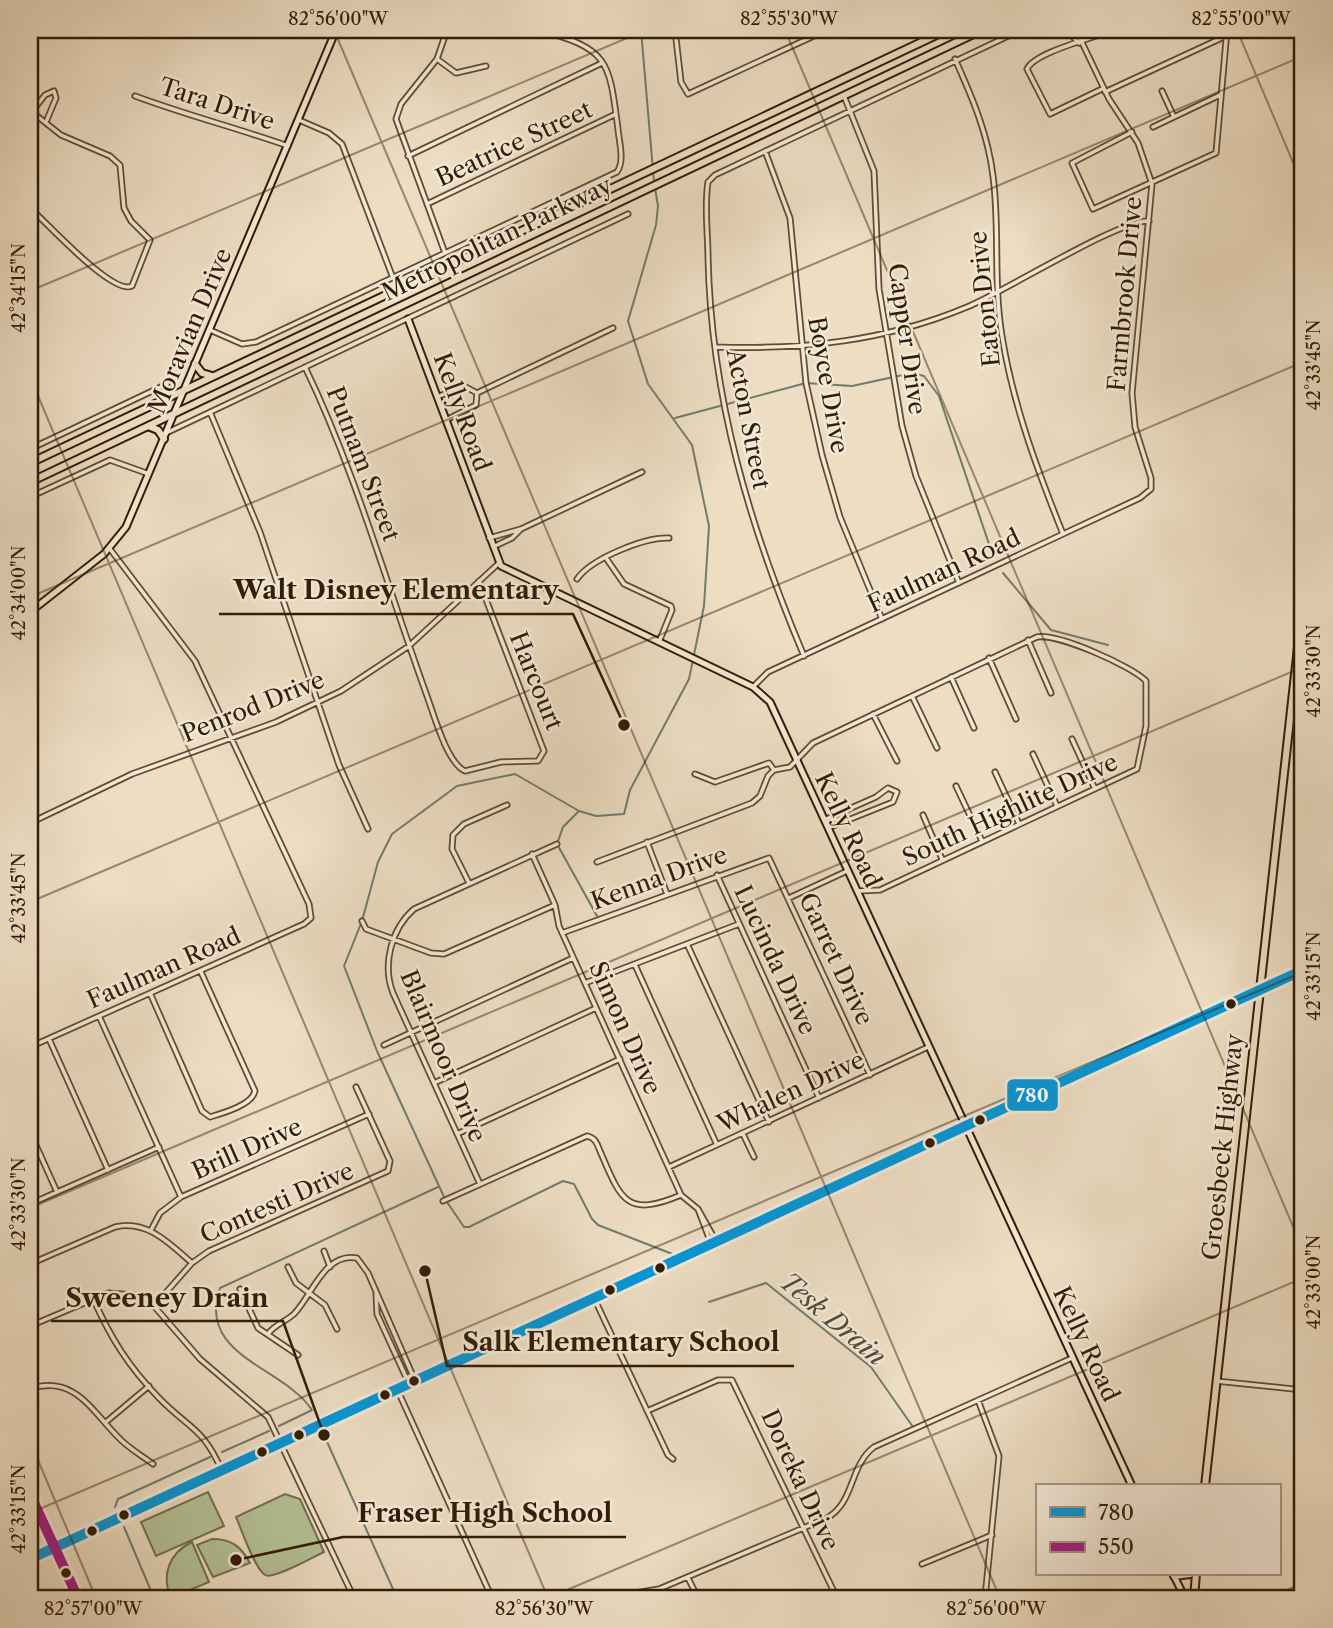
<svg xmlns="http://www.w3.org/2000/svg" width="1333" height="1628" font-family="'Libre Caslon Text',serif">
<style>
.green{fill:#b4c297;stroke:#726f4e;stroke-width:2}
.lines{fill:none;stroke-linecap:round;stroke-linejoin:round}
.stream{stroke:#6f7b6f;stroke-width:2}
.street-casing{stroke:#604c34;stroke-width:7}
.secondary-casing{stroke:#311c04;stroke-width:9}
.primary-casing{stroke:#311c04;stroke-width:10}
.street{stroke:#f3e9d8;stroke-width:3.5}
.secondary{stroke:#f3e9d8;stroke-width:5}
.primary{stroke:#edddc3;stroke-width:6}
.bus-1-casing{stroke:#f3e9d8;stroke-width:16}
.bus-2-casing{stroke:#f3e9d8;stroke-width:16}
.bus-1{stroke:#0696d7;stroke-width:10}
.bus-2{stroke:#a31984;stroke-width:10}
.ticks{fill:none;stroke:#311c04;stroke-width:2;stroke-opacity:0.45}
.bus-dot{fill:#311c04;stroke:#f3e9d8;stroke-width:2.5}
.labels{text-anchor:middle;stroke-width:5;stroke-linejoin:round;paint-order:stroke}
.street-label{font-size:24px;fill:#311c04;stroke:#f3e9d8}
.water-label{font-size:26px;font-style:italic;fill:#504c3a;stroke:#f3e9d8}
.leader{fill:none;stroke:#311c04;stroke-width:2.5}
.callout-dot{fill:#311c04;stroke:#f3e9d8;stroke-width:2.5}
.callout-label{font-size:26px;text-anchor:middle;font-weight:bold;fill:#311c04;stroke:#f3e9d8;stroke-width:5;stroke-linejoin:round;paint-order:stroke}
.line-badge{stroke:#f3e9d8;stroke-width:2.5}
.badge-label{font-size:19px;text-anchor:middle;font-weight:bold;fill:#fff}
.neatline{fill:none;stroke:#311c04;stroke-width:2.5}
.ticks-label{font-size:18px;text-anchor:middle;fill:#311c04}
</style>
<rect width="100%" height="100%" fill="#edddc3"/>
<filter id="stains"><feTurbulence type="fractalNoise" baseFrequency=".00286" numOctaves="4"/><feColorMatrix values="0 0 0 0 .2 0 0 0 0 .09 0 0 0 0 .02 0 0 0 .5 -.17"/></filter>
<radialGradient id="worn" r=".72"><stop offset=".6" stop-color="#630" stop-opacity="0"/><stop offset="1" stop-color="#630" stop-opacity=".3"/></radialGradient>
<path class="green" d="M208,1492L224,1526L156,1556L141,1522Z
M285,1494L300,1499L324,1552C313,1557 273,1580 265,1575C255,1569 242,1531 236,1517Z
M212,1539C231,1539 241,1546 250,1563L213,1577L197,1545Z
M192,1542L209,1582L171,1598C161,1575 169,1553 192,1542Z"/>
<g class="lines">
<path class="stream" d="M641,30L654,182
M675,418L806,383L852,386L912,373L924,376L939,396L992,553
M1003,573L1051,630L1108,645
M578,812L563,827L557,844L597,916
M444,1197L377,1051L344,966L362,921L378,862L392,834L457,786L515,774L579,811L596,816L624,814L630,790L689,679L704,606L709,526L692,445L648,384L628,321L656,225L658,206L655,188
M447,1202L464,1227H469L563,1181L574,1184L592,1219L598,1225L675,1255
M709,1302L766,1283L871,1367L913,1427
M279,1426L312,1410C284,1367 196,1356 220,1288L438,1187
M324,1435L397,1598
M222,1452L269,1431
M115,1507L118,1499L210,1457
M124,1527L154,1598"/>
<defs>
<path id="street" d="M675,30L681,82L688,94L827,30
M1066,30L1079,43
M437,59L456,73L486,66
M955,59C972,97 988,134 993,176C1000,228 993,282 1002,336C1013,405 1037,469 1063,534
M1104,88L1050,114L1027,69C1035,52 1094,38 1113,30
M1162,91L1174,117
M1105,92L1226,36
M135,96C186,115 237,128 288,146
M844,96L874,171L879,289L902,426L916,476L959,583
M30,114L45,95L54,91L56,98L46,122
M299,120L329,133L342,144L393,278
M1153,127L1220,95
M1132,132L1072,163L1093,209L1216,153L1227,30
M765,151L790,218L806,383L822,455L840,517L882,619
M408,156L602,63
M427,204L616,114
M30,208C46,222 113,296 132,286L150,240L131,221L124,208L120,165L110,156L61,135L32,112
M445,253L396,119L401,104L437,59L447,30
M210,330L242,344L256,342L617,172C625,161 619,142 618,129C609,60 609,49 539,30
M716,347C803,350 886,341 967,307C1004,292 1120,219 1149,221
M305,367C356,473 387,586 427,696C434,715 447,763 465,771L501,762L538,761L544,751L479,581
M477,393L613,328
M437,397L464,386L477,393L476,405L446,420
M210,412L260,532L339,765L368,829
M166,433L628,214
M30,449L167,384
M30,497L110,460L149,474
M521,529L642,472
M489,538L521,529L512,538L495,546
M606,558L624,584L671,606L672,610L659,642
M577,579C591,559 644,537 669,538
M1028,640L1051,693
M804,656C750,528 711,398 708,257C708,233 704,207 708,182L715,175L1021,30
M989,658L1016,719
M951,677L974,728
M753,687L768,672L1140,498L1151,489V478L1135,427L1132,393L1152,184L1138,143L1109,99L1076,30
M912,696L937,748
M873,714L897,761
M1072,739L1095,789
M1033,754L1057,806
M995,772L1019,824
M695,774L715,782L769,763L774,770
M956,786L982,841
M923,815L942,859
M824,820L876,797L888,788L897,792L893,802L828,828
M30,823L132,774L276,722L341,691L409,646L499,563
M647,842L667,894
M532,854L555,905L559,926L681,1195L698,1209
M597,862L752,803L760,796L768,776L774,770L790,767L813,743L1037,637C1057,633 1132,666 1146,681V726L1137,769L880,890L858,891
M717,875L819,1098
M469,883L452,849L453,835L464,824L507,805
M789,898L847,871
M362,921L366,929L431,953L444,954L555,905
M562,933L769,858L870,1075
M688,946L769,1122
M635,965L717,1145
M585,983L739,924
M150,993L202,1111L210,1117C223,1113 252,1105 255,1091L201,972
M99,1016L181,1197
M49,1039L108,1170
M384,1045L573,958
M30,1047L304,924L311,918L309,904L195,661L110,549
M434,1083L596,1008
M30,1132L57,1192
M457,1134L620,1059
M743,1134L754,1157
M669,1167L928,1047
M480,1184L393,993C382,965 391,929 414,909L557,844
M443,1201L587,1136C596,1138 597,1144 600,1151C621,1200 626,1218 681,1195
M30,1204L159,1147
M151,1230L160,1213L181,1197L369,1114
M712,1246L698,1209L717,1243
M324,1251L330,1267
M30,1264L115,1227C147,1219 170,1244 192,1263
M288,1267L296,1283L325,1305L337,1329
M240,1289L258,1328L298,1355
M376,1293L377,1314L410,1386
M93,1298C110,1337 128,1366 159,1398C189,1429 203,1427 222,1471
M595,1300L668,1455L673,1459
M154,1306L192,1263L209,1251L388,1171L390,1161L356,1087
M30,1326L108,1293L134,1295L154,1306L200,1359L268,1417L354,1598
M268,1334C274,1325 285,1322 294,1314C312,1296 324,1252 357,1258L368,1273L416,1383
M1216,1381L1303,1390
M30,1389C74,1374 92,1411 118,1437C128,1448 141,1455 153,1464
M398,1391L492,1598
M978,1400L999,1456L985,1598
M647,1411L718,1380H732L837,1598
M106,1422L149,1386
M922,1564L992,1535
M688,1578L698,1598
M605,1598L659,1589L827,1518C855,1502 849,1466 874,1447L1072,1358"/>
<path id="secondary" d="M408,319L501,566L753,687L770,702L1132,1486
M30,612L104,554L126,527L336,30
M30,1494L78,1598
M30,1559L494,1347L1303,970
M1173,1574L1185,1598"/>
<path id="primary" d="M195,364L202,373L212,376
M148,426L158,430L164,439
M30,463L947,30
M30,482L982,30
M1205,1486L1303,602
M1174,1576L1190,1574
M1194,1598L1196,1574"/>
</defs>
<use href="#street" class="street-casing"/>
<use href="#secondary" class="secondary-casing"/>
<use href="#primary" class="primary-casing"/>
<use href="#street" class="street"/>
<use href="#secondary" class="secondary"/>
<use href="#primary" class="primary"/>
<defs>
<path id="bus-1" d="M30,1559L1303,970"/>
<path id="bus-2" d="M30,1494L78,1598"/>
</defs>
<use href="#bus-1" class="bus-1-casing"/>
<use href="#bus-2" class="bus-2-casing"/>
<use href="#bus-1" class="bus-1"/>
<use href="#bus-2" class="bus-2"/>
</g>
<path class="ticks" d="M334,30L1000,1598M785,30L1303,1250M1237,30L1303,186M30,291L646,30M30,377L548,1598M30,597L1303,56M30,902L1303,362M30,1208L1303,667M30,1441L96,1598M30,1513L1303,972M548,1598L1303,1278M1268,1598L1303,1583"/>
<g class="bus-dot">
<circle cx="1231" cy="1004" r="6"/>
<circle cx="980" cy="1120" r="6"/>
<circle cx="930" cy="1143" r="6"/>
<circle cx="660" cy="1268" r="6"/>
<circle cx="610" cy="1290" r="6"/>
<circle cx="414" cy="1381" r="6"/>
<circle cx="385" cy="1395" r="6"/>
<circle cx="299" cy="1435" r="6"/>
<circle cx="262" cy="1452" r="6"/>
<circle cx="124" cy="1515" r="6"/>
<circle cx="92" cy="1531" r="6"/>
<circle cx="66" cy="1573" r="6"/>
</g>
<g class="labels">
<g class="street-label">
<text transform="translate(217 104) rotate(18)" y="8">Tara Drive</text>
<text transform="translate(514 144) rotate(-25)" y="8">Beatrice Street</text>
<text transform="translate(497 239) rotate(-26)" y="8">Metropolitan Parkway</text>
<text transform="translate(1125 294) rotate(-85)" y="8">Farmbrook Drive</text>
<text transform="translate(985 299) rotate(-96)" y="8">Eaton Drive</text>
<text transform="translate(190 331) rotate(-67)" y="8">Moravian Drive</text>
<text transform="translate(907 339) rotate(82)" y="8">Capper Drive</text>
<text transform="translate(828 385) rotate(80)" y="8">Boyce Drive</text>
<text transform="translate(462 412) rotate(70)" y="8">Kelly Road</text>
<text transform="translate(748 419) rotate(79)" y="8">Acton Street</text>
<text transform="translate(363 464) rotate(69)" y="8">Putnam Street</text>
<text transform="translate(944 571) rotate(-25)" y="8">Faulman Road</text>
<text transform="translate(536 681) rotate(68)" y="8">Harcourt</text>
<text transform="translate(253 707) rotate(-22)" y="8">Penrod Drive</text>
<text transform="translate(1010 810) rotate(-25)" y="8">South Highlite Drive</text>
<text transform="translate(848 830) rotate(65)" y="8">Kelly Road</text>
<text transform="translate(659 878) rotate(-20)" y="8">Kenna Drive</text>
<text transform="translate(836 959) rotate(65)" y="8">Garret Drive</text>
<text transform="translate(775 960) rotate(65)" y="8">Lucinda Drive</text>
<text transform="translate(164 968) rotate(-24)" y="8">Faulman Road</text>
<text transform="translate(625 1028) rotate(66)" y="8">Simon Drive</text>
<text transform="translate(443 1056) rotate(67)" y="8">Blairmoor Drive</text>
<text transform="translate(791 1092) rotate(-25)" y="8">Whalen Drive</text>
<text transform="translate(1223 1147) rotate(-84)" y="8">Groesbeck Highway</text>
<text transform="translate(247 1149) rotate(-24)" y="8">Brill Drive</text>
<text transform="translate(277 1203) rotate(-24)" y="8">Contesti Drive</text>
<text transform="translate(1086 1344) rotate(65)" y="8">Kelly Road</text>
<text transform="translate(800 1480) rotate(65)" y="8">Doreka Drive</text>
</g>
<g class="water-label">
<text transform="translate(833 1319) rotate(40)" y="9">Tesk Drain</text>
</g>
</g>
<path class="leader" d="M624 725L573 614H219M324 1435L283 1321H51M425 1271L447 1366H794M236 1560L343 1537H626"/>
<g class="callout-dot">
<circle cx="624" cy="725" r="7"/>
<circle cx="324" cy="1435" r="7"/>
<circle cx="425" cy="1271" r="7"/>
<circle cx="236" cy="1560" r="7"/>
</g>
<g class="callout-label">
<text x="396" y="599">Walt Disney Elementary</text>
<text x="167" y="1307">Sweeney Drain</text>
<text x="621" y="1351">Salk Elementary School</text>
<text x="485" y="1522">Fraser High School</text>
</g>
<rect class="line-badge" x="1006" y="1078" width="53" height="34" rx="7" fill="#0696d7"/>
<g class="badge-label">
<text x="1032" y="1102">780</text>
</g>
<rect width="1333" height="1628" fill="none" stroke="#edddc3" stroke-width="77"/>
<rect x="1036" y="1484" width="245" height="91" fill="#f3e9d8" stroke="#a59783" stroke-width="2"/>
<rect x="1050" y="1507" width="35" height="10" fill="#0696d7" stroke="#a59783" stroke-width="2"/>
<text x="1098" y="1520" font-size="21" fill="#311c04">780</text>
<rect x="1050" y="1542" width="35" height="10" fill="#a31984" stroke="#a59783" stroke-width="2"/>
<text x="1098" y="1554" font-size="21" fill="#311c04">550</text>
<rect x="38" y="38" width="1256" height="1552" class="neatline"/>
<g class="ticks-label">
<text x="338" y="25">82°56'00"W</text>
<text x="789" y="25">82°55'30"W</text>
<text x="1241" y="25">82°55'00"W</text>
<text transform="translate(19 288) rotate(-90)" y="6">42°34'15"N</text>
<text transform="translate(1314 365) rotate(-90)" y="6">42°33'45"N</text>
<text transform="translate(19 593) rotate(-90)" y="6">42°34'00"N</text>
<text transform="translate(1314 671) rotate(-90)" y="6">42°33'30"N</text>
<text transform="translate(19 898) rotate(-90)" y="6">42°33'45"N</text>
<text transform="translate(1314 976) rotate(-90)" y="6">42°33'15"N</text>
<text transform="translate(19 1204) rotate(-90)" y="6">42°33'30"N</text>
<text transform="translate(1314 1282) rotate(-90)" y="6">42°33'00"N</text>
<text transform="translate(19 1509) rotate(-90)" y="6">42°33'15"N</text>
<text x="93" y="1615">82°57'00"W</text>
<text x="544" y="1615">82°56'30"W</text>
<text x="996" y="1615">82°56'00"W</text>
</g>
<rect width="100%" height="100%" filter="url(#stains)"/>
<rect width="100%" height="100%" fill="url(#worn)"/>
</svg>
